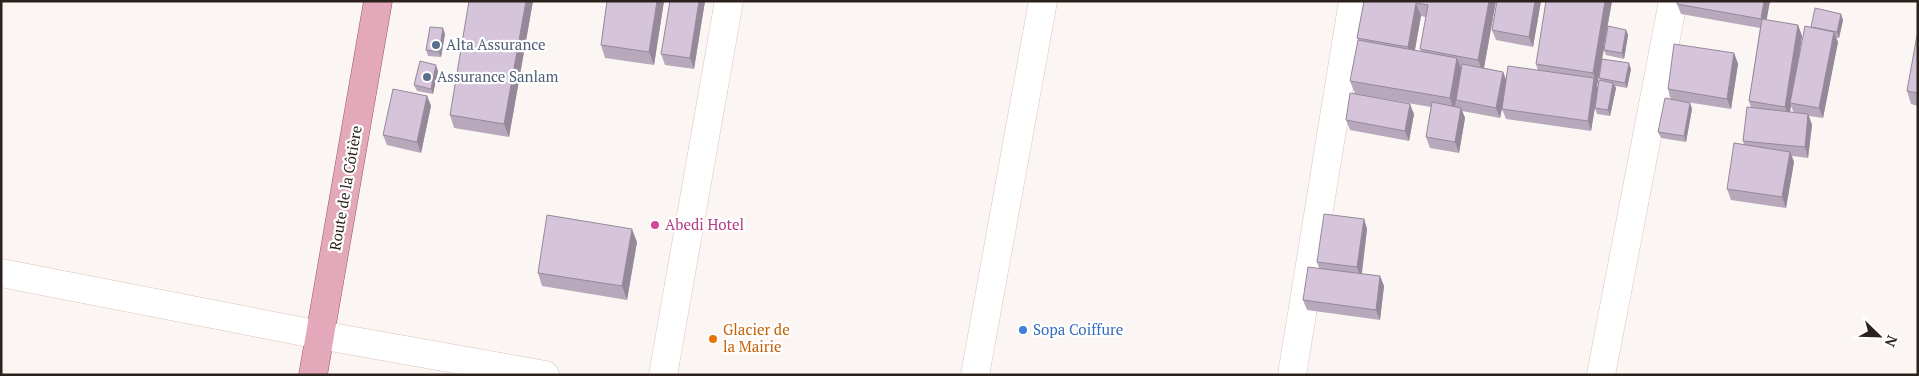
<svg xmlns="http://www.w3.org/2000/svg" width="1919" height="376" font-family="'PT Serif',serif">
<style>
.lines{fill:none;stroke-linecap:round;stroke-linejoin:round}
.minor-casing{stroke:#dec3b6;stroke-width:29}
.primary-casing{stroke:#975466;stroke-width:29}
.minor{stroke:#fff;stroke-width:28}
.primary{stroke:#e3a9bb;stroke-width:28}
.wall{fill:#b7a9bb;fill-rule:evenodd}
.shaded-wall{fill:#958999}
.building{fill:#d5c4da;stroke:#958999}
.service-dot{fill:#5c6f8a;stroke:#fff;stroke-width:2}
.hotel-dot{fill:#d1479c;stroke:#fff;stroke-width:2}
.shop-dot{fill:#3f7fe0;stroke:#fff;stroke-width:2}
.food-dot{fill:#e8710a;stroke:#fff;stroke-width:2}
.labels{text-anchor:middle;stroke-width:4.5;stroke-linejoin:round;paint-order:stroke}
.service-label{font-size:15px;fill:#4e5e75;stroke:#fff;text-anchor:start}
.street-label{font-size:15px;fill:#2c221d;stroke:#fff}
.hotel-label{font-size:15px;fill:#b23c85;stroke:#fff;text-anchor:start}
.food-label{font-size:15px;fill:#c56008;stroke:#fff;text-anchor:start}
.shop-label{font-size:15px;fill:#366cbe;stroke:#fff;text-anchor:start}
</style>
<rect width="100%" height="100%" fill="#fbf6f3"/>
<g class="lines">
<defs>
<path id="minor" d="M1,273L320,335L545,375
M663,375L729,1
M975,375L1043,1
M1292,375L1353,1
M1601,375L1673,1"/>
<path id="primary" d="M313,375L378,1"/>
</defs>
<use href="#minor" class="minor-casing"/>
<use href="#primary" class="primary-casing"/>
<use href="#minor" class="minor"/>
<use href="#primary" class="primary"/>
</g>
<path class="wall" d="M469,1H533L509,137L454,128L450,115Z
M607,1H664L654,65L605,58L601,45Z
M705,1L694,69L665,65L661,54Z
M1364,1H1496L1484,68L1503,72L1506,80L1538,71L1536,64L1612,1L1604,45L1626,30L1628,35L1624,59L1606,55L1604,50L1597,86L1598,88L1600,80L1599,78L1631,69L1627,88L1615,86L1616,88L1610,116L1597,114L1595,108L1591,131L1506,119L1502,109L1503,104L1500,118L1462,111L1465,118L1459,153L1430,148L1426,137L1431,107L1355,94L1350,81L1358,40L1357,38ZM1421,16L1426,17L1420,49L1421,51L1415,50Z
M1541,1L1533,47L1496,40L1492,30Z
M1770,1L1766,20L1798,25L1802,36L1798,62L1811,27L1843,20L1839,38H1836L1838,42L1823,118L1809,116L1812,125L1808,158L1792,156L1794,162L1786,208L1731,200L1727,189L1744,145L1743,141L1751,108L1749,101L1760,28L1681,14L1677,4ZM1791,106L1794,113L1790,112Z
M445,34L441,57L428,56L426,50Z
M1918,35V106L1911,104L1907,91Z
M1734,53L1738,64L1731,109L1673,100L1690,103L1692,109L1686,142L1661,138L1658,132L1671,100L1668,89Z
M438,71L433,94L417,91L414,85Z
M427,96L431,106L421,153L387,145L383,135Z
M1414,114L1409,141L1350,130L1346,120Z
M1364,219L1367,229L1362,274L1380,276L1384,286L1380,320L1307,310L1303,300L1319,268L1317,262Z
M637,242L627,300L542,286L538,273Z"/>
<path class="shaded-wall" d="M526,1H533L509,137L504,124Z
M657,1H664L654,65L649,52Z
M699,1H705L694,69L690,58Z
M1489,1H1496L1483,73L1478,60Z
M1535,1H1541L1533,47L1529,37Z
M1605,1H1612L1597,86L1593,73Z
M1764,1H1770L1765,29L1761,19Z
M1416,3L1421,16L1413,60L1408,47Z
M1841,14L1843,20L1839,38L1837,32Z
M1798,25L1802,36L1792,103H1790L1791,106L1789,118L1785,107Z
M443,28L445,34L441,57L439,52Z
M1626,30L1628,35L1624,59L1622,53Z
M1834,32L1838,42L1823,118L1819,108Z
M1734,53L1738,64L1731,109L1727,99Z
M1457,58L1462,71L1454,111L1450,98Z
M1629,63L1631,69L1627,88L1625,83Z
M436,65L438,71L433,94L431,89Z
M1503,72L1507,82L1500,118L1496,108Z
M1594,78L1598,88L1591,131L1588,121Z
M1613,83L1616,88L1610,116L1608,110Z
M427,96L431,106L421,153L417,142Z
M1690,103L1692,109L1686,142L1684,136Z
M1410,104L1414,114L1409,141L1405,131Z
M1461,108L1465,118L1459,153L1455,142Z
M1808,114L1812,125L1808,158L1805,147Z
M1790,152L1794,162L1786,208L1782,197Z
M1364,219L1367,229L1361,278L1357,267Z
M632,229L637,242L627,300L622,286Z
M1380,276L1384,286L1380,320L1376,310Z"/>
<path class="building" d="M469,1H526L504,124L450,115Z
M607,1H657L649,52L601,45Z
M670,1H699L690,58L661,54Z
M1364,1H1489L1478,60L1420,49L1428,5L1416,3L1408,47L1357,38Z
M1497,1H1535L1529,37L1492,30Z
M1546,1H1605L1593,73L1536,64Z
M1677,1H1764L1761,19L1677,4Z
M1815,8L1841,14L1837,32L1811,27Z
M1762,19L1798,25L1785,107L1749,101Z
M1608,26L1626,30L1622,53L1604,50Z
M1805,26L1834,32L1819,108L1790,103Z
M430,27L443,28L439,52L426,50Z
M1917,35H1918V93L1907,91Z
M1358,40L1457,58L1450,98L1350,81Z
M1674,44L1734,53L1727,99L1668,89Z
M1602,59L1629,63L1625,83L1599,78Z
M420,61L436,65L431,89L414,85Z
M1462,64L1503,72L1496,108L1456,100Z
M1508,66L1594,78L1588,121L1502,109Z
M1599,80L1613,83L1608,110L1595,108Z
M393,89L427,96L417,142L383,135Z
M1350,93L1410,104L1405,131L1346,120Z
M1665,98L1690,103L1684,136L1658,132Z
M1432,102L1461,108L1455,142L1426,137Z
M1747,107L1808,114L1805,147L1743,141Z
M1734,143L1790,152L1782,197L1727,189Z
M1324,214L1364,219L1357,267L1317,262Z
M547,215L632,229L622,286L538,273Z
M1308,267L1380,276L1376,310L1303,300Z"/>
<g class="service-dot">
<circle cx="436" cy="45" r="5"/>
<circle cx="427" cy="77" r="5"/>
</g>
<circle class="hotel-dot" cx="655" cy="225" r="5"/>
<circle class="shop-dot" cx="1023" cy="330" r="5"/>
<circle class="food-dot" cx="713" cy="339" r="5"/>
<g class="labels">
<g class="service-label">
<text x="446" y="50">Alta Assurance</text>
<text x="437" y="82">Assurance Sanlam</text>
</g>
<g class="street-label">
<text transform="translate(346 188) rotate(-80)" y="5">Route de la Côtière</text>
</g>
<g class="hotel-label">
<text x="665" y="230">Abedi Hotel</text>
</g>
<g class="food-label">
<text x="723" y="335">Glacier de<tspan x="723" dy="17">la Mairie</tspan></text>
</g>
<g class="shop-label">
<text x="1033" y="335">Sopa Coiffure</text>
</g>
</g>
<rect width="1919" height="376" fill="none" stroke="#2c221d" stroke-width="5"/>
<g transform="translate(1879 336) rotate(113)" stroke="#ffffff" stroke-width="4" paint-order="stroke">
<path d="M0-4L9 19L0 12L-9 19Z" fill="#2c221d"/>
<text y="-8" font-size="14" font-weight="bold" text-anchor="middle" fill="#2c221d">N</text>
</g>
</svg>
